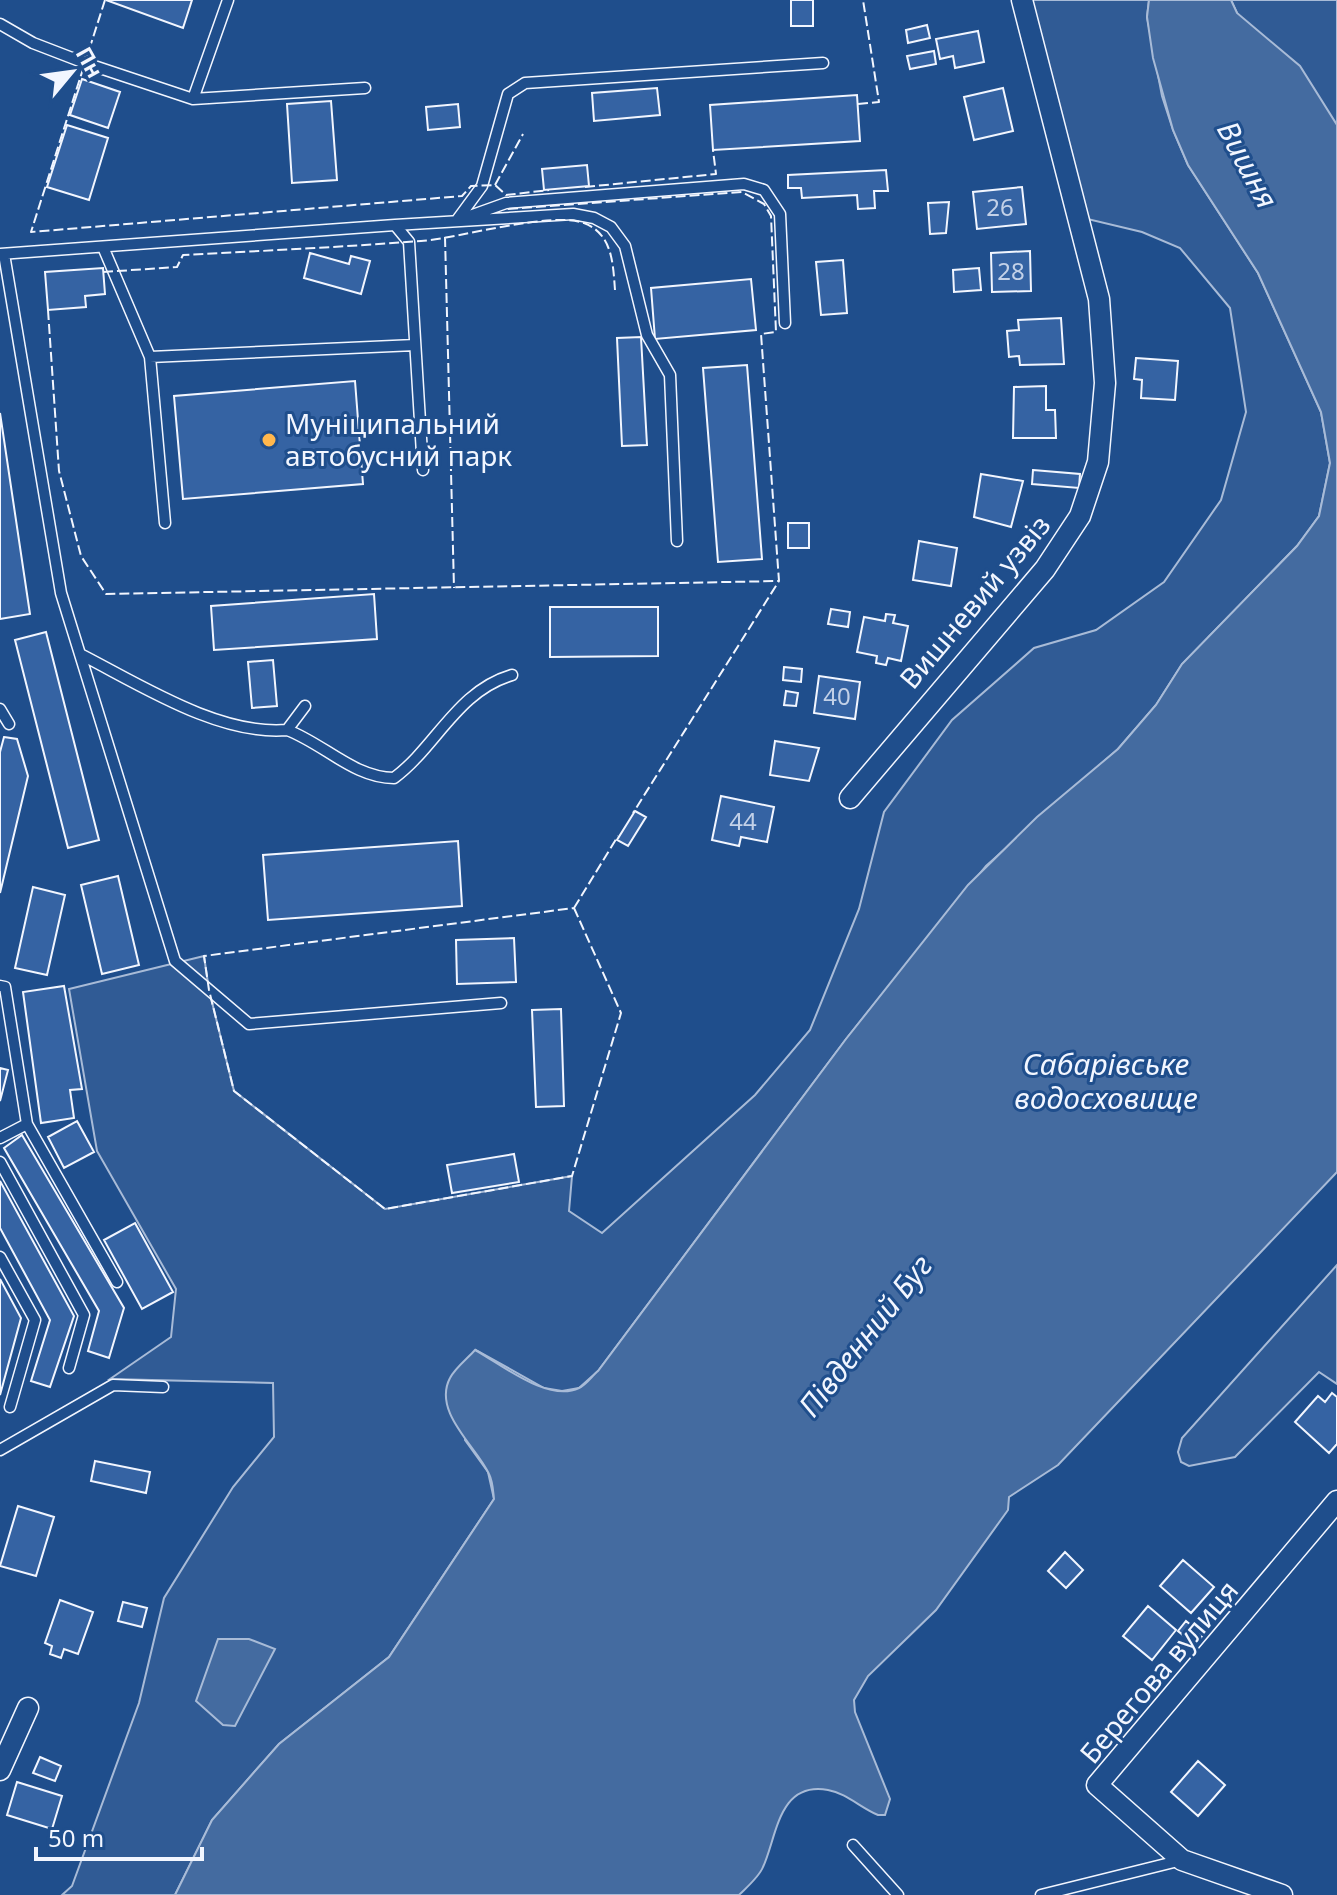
<svg xmlns="http://www.w3.org/2000/svg" width="1337" height="1895" font-family="'Noto Sans',sans-serif">
<style>
.built{fill:#305b95;stroke:#a8bbd7;stroke-width:2}
.water{fill:#446ba0;stroke:#a8bbd7;stroke-width:2}
.building{fill:#3563a3;stroke:#f2f6ff;stroke-width:2}
.lines{fill:none;stroke-linecap:round;stroke-linejoin:round}
.lane-casing{stroke:#f2f6ff;stroke-width:13}
.street-casing{stroke:#f2f6ff;stroke-width:23}
.lane{stroke:#1f4e8c;stroke-width:10}
.street{stroke:#1f4e8c;stroke-width:20}
.fence{stroke:#f2f6ff;stroke-width:2;stroke-dasharray:10 4;stroke-linecap:butt}
.poi-dot{fill:#ffb74d;stroke:#1f4e8c;stroke-width:3}
.labels{text-anchor:middle;stroke-width:6;stroke-linejoin:round;paint-order:stroke}
.number-label{font-size:24px;fill:#c3d1e8}
.poi-label{font-size:28px;fill:#f2f6ff;stroke:#1f4e8c;text-anchor:start}
.street-label{font-size:28px;fill:#f2f6ff;stroke:#1f4e8c}
.water-label{font-size:30px;font-style:italic;fill:#f2f6ff;stroke:#1f4e8c}
</style>
<rect width="100%" height="100%" fill="#1f4e8c"/>
<path class="built" d="M1022,0H1149L1147,17L1162,96L1173,130L1188,165L1258,273L1321,412L1330,463L1319,516L1297,546L1182,664L1156,705L1118,749L986,866L846,1039L598,1371L579,1388L562,1391L544,1388L476,1350L465,1440L488,1472L494,1499L389,1657L279,1744L212,1820L175,1895H62L72,1886L139,1703L164,1598L233,1487L274,1437L273,1383L110,1379L171,1337L176,1289L97,1151L69,989L204,956L209,990L234,1091L385,1209L572,1176L569,1211L602,1233L755,1095L810,1030L859,909L884,812L952,720L1034,648L1096,630L1164,582L1221,500L1246,412L1230,308L1180,248L1142,232L1079,217Z
M1231,0H1337V190L1237,13Z
M1337,1265V1384L1319,1372L1235,1457L1189,1466L1181,1462L1178,1452L1182,1438Z"/>
<path class="water" d="M1149,0H1231L1237,13L1300,66L1337,125V1172L1058,1465L1009,1497L1008,1510L936,1610L868,1676L854,1700L855,1712L890,1799L885,1815H878C861,1808 846,1793 828,1790C778,1781 777,1837 763,1867C759,1877 747,1887 739,1895H175L212,1820L279,1744L389,1657L494,1499C493,1491 493,1482 489,1474C477,1447 432,1412 450,1378C455,1368 468,1358 475,1350C501,1364 548,1403 579,1388C586,1385 592,1376 598,1371L846,1039L968,885L1037,817L1118,749L1156,705L1182,664L1297,546L1319,516L1330,463L1321,412L1258,273L1188,165L1173,130L1153,58L1147,17Z
M218,1639H249L275,1649L235,1726L223,1725L196,1701Z"/>
<path class="building" d="M106,0H192L183,28Z
M791,0H813V26H791Z
M927,25L930,38L908,43L906,30Z
M978,31L984,62L955,68L953,56L940,59L936,39Z
M934,51L936,64L910,69L907,56Z
M82,79L120,92L108,128L70,115Z
M657,88L660,115L594,121L592,93Z
M1003,88L1013,131L974,140L964,97Z
M857,95L860,141L713,150L710,105Z
M331,101L337,180L292,183L287,104Z
M458,104L460,127L428,130L426,107Z
M67,125L108,138L89,200L47,187Z
M587,165L589,186L544,190L542,169Z
M886,170L888,191H874L875,208L858,209L857,195L802,198L801,188H788V175Z
M1022,187L1026,224L977,229L973,192Z
M949,202L946,233L930,234L928,203Z
M1030,251L1031,291L992,292L991,253Z
M310,253L349,264L351,256L370,261L361,294L304,278Z
M843,260L847,313L821,315L816,262Z
M103,268L105,294L85,296L86,307L48,310L45,272Z
M979,268L981,290L954,292L953,270Z
M751,279L756,330L655,339L651,288Z
M1061,318L1064,364L1020,365L1019,356L1009,357L1007,331L1019,330L1018,320Z
M641,337L647,445L622,446L617,338Z
M1136,358L1178,361L1175,400L1141,398L1142,380L1134,379Z
M747,365L762,559L718,562L703,368Z
M355,381L363,484L183,499L174,396Z
M1046,386V410H1055L1056,438H1013L1014,387Z
M0,413L30,614L0,619Z
M1033,470L1080,474L1079,488L1032,484Z
M981,474L1023,481L1011,527L974,517Z
M788,523H809V548H788Z
M919,541L957,548L951,586L913,580Z
M374,594L377,639L214,650L211,606Z
M550,607H658V656L550,657Z
M831,609L850,612L848,627L828,624Z
M886,614L895,615L893,623L908,626L901,661L888,658L886,665L876,663L877,656L857,652L864,617L885,621Z
M46,632L99,840L68,848L15,640Z
M273,660L277,706L252,708L248,662Z
M784,667L802,669L801,682L783,680Z
M819,676L860,682L855,719L814,713Z
M786,691L798,693L796,706L784,705Z
M4,737L17,739L28,776L0,893V752Z
M775,741L819,748L809,781L770,775Z
M721,796L774,807L767,842L741,837L739,846L712,840Z
M635,811L646,817L628,846L617,840Z
M458,841L462,906L268,920L263,855Z
M118,876L139,965L102,974L81,885Z
M33,887L65,895L47,975L15,968Z
M514,938L516,982L457,984L456,940Z
M64,986L82,1089L70,1090L74,1118L41,1123L23,992Z
M561,1009L564,1106L536,1107L532,1010Z
M0,1068L8,1070L0,1101Z
M77,1121L94,1152L64,1168L48,1137Z
M22,1135L124,1308L109,1358L88,1351L99,1311L4,1148Z
M514,1154L519,1182L452,1193L447,1165Z
M0,1181L74,1316L50,1387L31,1381L50,1320L0,1228Z
M135,1223L173,1292L142,1309L104,1240Z
M0,1279L21,1318L0,1395Z
M1332,1393L1337,1397V1444L1329,1453L1295,1422L1318,1396L1325,1402Z
M95,1461L150,1472L146,1493L91,1481Z
M18,1506L54,1517L36,1576L0,1566Z
M1065,1552L1083,1570L1066,1588L1048,1571Z
M1183,1560L1214,1587L1191,1613L1160,1586Z
M60,1600L93,1612L78,1654L64,1649L61,1658L50,1654L52,1646L45,1643Z
M123,1602L147,1608L142,1627L118,1621Z
M1148,1606L1176,1630L1152,1660L1123,1636Z
M1186,1621L1203,1635L1195,1645L1178,1631Z
M40,1757L61,1766L55,1781L33,1773Z
M1198,1761L1225,1785L1198,1816L1171,1792Z
M17,1782L62,1796L52,1829L7,1815Z"/>
<g class="lines">
<defs>
<path id="lane" d="M0,24L33,43L85,63L193,99L365,88
M193,99L228,0
M467,217L506,203L744,184L764,190L780,214L785,323
M457,220L482,186L508,94L525,83L823,63
M395,225L573,214L594,218L611,227L625,246L647,335L670,375L677,541
M103,247L150,357L165,523
M0,254L395,225L409,242L423,470
M4,254L61,593L175,961L249,1024L501,1003
M150,357L415,345
M80,654C139,684 219,736 287,730L305,706
M0,709L9,724
M287,730C323,743 354,778 394,778C436,747 457,691 512,675
M0,986L5,987L27,1124L117,1282
M0,1138L27,1124
M0,1162L84,1315L69,1368
M0,1257L35,1320L10,1407
M0,1450L113,1385L163,1387
M853,1845L898,1895
M1041,1895L1182,1860"/>
<path id="street" d="M850,798L1045,569L1080,516L1098,462L1105,383L1099,299L1022,0
M0,1770L28,1708
M1282,1895L1182,1860L1097,1785L1337,1501"/>
</defs>
<use href="#lane" class="lane-casing"/>
<use href="#street" class="street-casing"/>
<use href="#lane" class="lane"/>
<use href="#street" class="street"/>
<path class="fence" d="M105,0L31,232L462,196L471,186L495,185L506,195L549,190
M858,104L879,102L863,0
M495,185L523,134
M585,187L716,174L713,150
M508,209L742,192L764,204L771,216L776,332L761,334L779,581L633,813
M445,237L454,588
M103,272L177,267L183,255C262,251 342,247 421,241C460,238 550,211 584,223C613,234 613,265 615,290
M48,310L59,471L81,556L106,594L779,581
M574,908L621,1013L572,1176L385,1209L234,1091L209,990L204,956Z
M574,908L618,836"/>
</g>
<circle class="poi-dot" cx="269" cy="440" r="8"/>
<g class="labels">
<g class="number-label">
<text x="1000" y="216">26</text>
<text x="1011" y="280">28</text>
<text x="837" y="705">40</text>
<text x="743" y="830">44</text>
</g>
<g class="poi-label">
<text x="285" y="434">Муніципальний<tspan x="285" dy="32">автобусний парк</tspan></text>
</g>
<g class="street-label">
<text transform="translate(975 602) rotate(-50)" y="10">Вишневий узвіз</text>
<text transform="translate(1159 1672) rotate(-50)" y="10">Берегова вулиця</text>
</g>
<g class="water-label">
<text transform="translate(1247 165) rotate(62)" y="10">Вишня</text>
<text x="1106" y="1075">Сабарівське<tspan x="1106" dy="34">водосховище</tspan></text>
<text transform="translate(866 1336) rotate(-52)" y="10">Південний Буг</text>
</g>
</g>
<g transform="translate(72 72) rotate(61)" stroke="#1f4e8c" stroke-width="6" paint-order="stroke">
<path d="M0-6L14 30L0 20L-14 30Z" fill="#f2f6ff"/>
<text y="-12" font-size="22" font-weight="bold" text-anchor="middle" fill="#f2f6ff">Пн</text>
</g>
<path d="M36 1847v12h166v-12" fill="none" stroke="#f2f6ff" stroke-width="4"/>
<text x="48" y="1847" font-size="24" fill="#f2f6ff" stroke="#1f4e8c" stroke-width="6" paint-order="stroke">50 m</text>
</svg>
